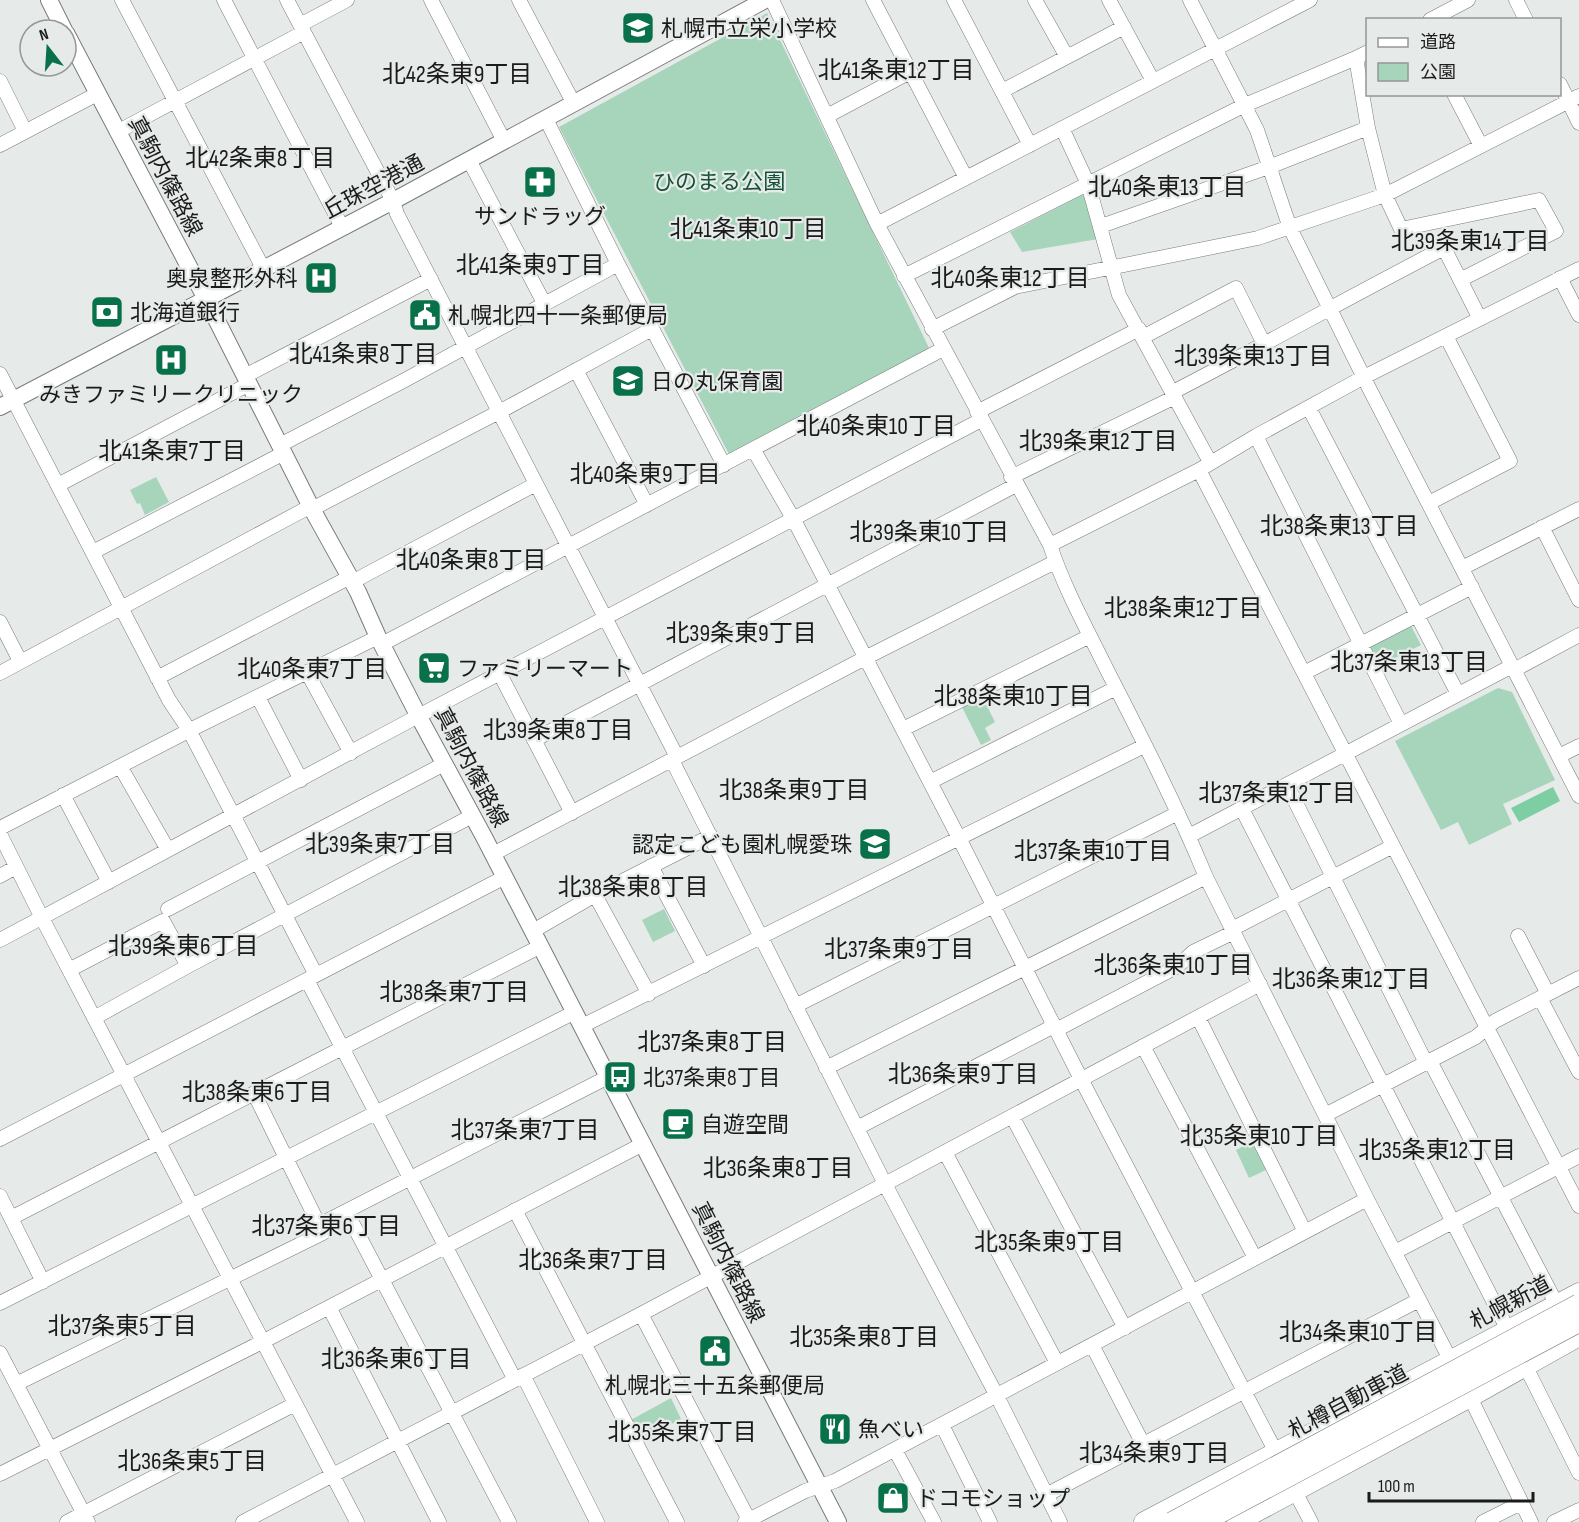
<svg xmlns="http://www.w3.org/2000/svg" width="1579" height="1522" font-family="'Sofia Sans Condensed','Noto Sans JP',sans-serif">
<style>
.green{fill:#a6d5bb}
.water{fill:#7dcea3}
.lines{fill:none;stroke-linecap:round;stroke-linejoin:round}
.minor-casing{stroke:#787b79;stroke-width:15}
.major-casing{stroke:#787b79;stroke-width:18}
.highway-casing{stroke:#787b79;stroke-width:21}
.minor{stroke:#fff;stroke-width:14}
.major{stroke:#fff;stroke-width:16}
.highway{stroke:#fff;stroke-width:20}
.highway-bridge-casing{stroke:#787b79;stroke-width:21;stroke-linecap:butt}
.highway-bridge{stroke:#fff;stroke-width:20}
.labels{text-anchor:middle;stroke-width:4.5;stroke-linejoin:round;paint-order:stroke}
.poi-label{font-size:22px;fill:#1a1b1a;stroke:#e6eae8;text-anchor:start}
.street-label{font-size:22px;fill:#1a1b1a;stroke:#e6eae8}
.park-label{font-size:22px;fill:#145337;stroke:#e6eae8}
.neighbourhood-label{font-size:24px;fill:#1a1b1a;stroke:#e6eae8}
</style>
<rect width="100%" height="100%" fill="#e6eae8"/>
<path class="green" d="M767,13L930,350L730,456L559,127Z
M1082,195L1086,197L1098,239L1022,252L1010,232Z
M156,477L169,502L145,515L140,503L137,504L130,490Z
M1410,624L1421,645L1377,667L1367,646Z
M1498,688L1512,692L1555,780L1503,804L1512,824L1469,845L1458,822L1441,830L1395,741Z
M982,696L995,722L985,728L991,740L981,745L962,707Z
M664,909L675,931L653,942L642,920Z
M1253,1141L1266,1170L1249,1178L1236,1150Z
M671,1398L681,1419L640,1441L629,1421Z"/>
<path class="water" d="M1553,787L1560,801L1519,822L1511,808Z"/>
<g class="lines">
<defs>
<path id="minor" d="M122,0L263,268
M224,0L342,227
M287,0L393,201L397,214L677,757
M431,0L504,141
M519,0L574,104
M772,0L877,224L1050,545C1064,588 1087,629 1107,670C1142,738 1177,807 1206,877L1367,1199L1451,1361
M873,0L966,178
M954,0L1030,145
M1035,0L1067,57
M1109,0L1153,81
M1190,0L1257,130L1290,228L1369,388L1579,796
M1516,0L1526,20
M1430,20L1468,0
M300,25L347,0
M1368,52L1356,58L1368,128L1385,195L1401,229L1539,200L1556,231L1460,280
M0,81L25,131
M1560,84L1579,123
M1002,91L1124,27
M1454,94L1481,146
M827,116L910,72
M546,119L618,264L724,465
M1062,128L1088,184L1119,295L1210,462
M117,132L304,32
M0,145L97,94
M469,160L544,303
M877,224L1310,0
M1101,226L1269,167L1368,128
M904,276L1245,105L1356,58
M1560,278L1579,315
M932,329L1015,287L1258,238L1385,195L1579,96
M1143,337L1236,288L1264,344
M576,370L647,505
M0,374L169,700L189,730L316,975
M245,376L431,279
M1173,392C1264,345 1353,295 1444,248L1480,319
M1309,408L1458,694
M977,412L1139,329
M1256,436L1401,724
M280,445L405,380L618,264
M753,449L794,520L959,838L1081,1079L1279,1458
M1199,470L1579,1206
M1011,477L1175,397
M58,485L249,384
M1429,503L1510,461L1446,336
M312,509L499,412L652,329
M1542,527L1579,600
M1050,545L1199,470L1256,436L1364,377L1579,269
M93,552L284,453
M1462,568L1579,509
M352,582L536,484
M0,622L20,661
M382,644L943,349
M1514,670L1579,635
M307,672L351,753
M0,673L311,506
M1304,673L1472,587
M500,674L572,813
M157,678L350,577
M258,697L301,780
M903,729L1090,636
M534,740L1016,485
M1559,756L1579,746
M672,760L885,1184L997,1396L1060,1522
M120,766L168,850
M930,782L1116,688
M1287,785L1426,1063
M63,795L109,882
M1242,809L1508,1330
M0,828L198,726L378,637
M0,834L42,918L357,1522
M1189,836L1512,666
M493,854L865,658L1055,562
M651,866L704,966
M0,876L16,867
M595,895L649,994
M168,909L444,764
M1232,929L1393,846
M533,931L595,895L711,836
M1518,936L1548,994
M0,940L407,722L981,420
M69,970L163,921L188,966
M307,980L515,1380
M1540,998L1579,1072
M795,1006L1178,813
M1198,1017L1305,1232
M94,1018L188,966L472,816
M582,1026L1144,746
M1056,1030L1178,966L1193,952L1234,932
M1143,1046L1255,1258
M1430,1061L1557,1305
M826,1068L1206,877
M1325,1115L1476,1037L1495,1021L1579,978
M1012,1116L1125,1328
M857,1128L1048,1029L1053,1023
M0,1139L505,877
M945,1152L1057,1363
M0,1196L43,1282
M515,1210L677,1522
M346,1211L509,1522
M11,1218L541,946
M319,1225L608,1077
M1395,1252L1579,1156
M0,1303L575,1012
M329,1307L439,1522
M641,1314L750,1522
M1092,1345L1143,1444
M0,1353L88,1522
M1525,1365L1579,1473
M523,1375L597,1522
M16,1384L323,1233L254,1093
M1470,1397L1531,1522
M942,1425L990,1522
M895,1450L934,1522
M0,1474L262,1342L643,1144
M1291,1484L1311,1522
M1046,1495L1419,1300
M67,1522L295,1404
M243,1522L641,1314L1260,984
M745,1522L805,1491L835,1481L1367,1199
M1483,1522L1521,1503
M1554,1522L1579,1510"/>
<path id="major" d="M49,0L64,30
M66,33L206,299L312,509L358,592L378,637L419,717L484,837L838,1522
M0,407L393,201L765,0"/>
<path id="highway" d="M1144,1522L1579,1293
M1237,1522L1470,1397L1579,1336"/>
</defs>
<use href="#minor" class="minor-casing"/>
<use href="#major" class="major-casing"/>
<use href="#highway" class="highway-casing"/>
<use href="#minor" class="minor"/>
<use href="#major" class="major"/>
<use href="#highway" class="highway"/>
<defs>
<path id="highway-bridge" d="M1172,1522L1579,1304
M1203,1522L1579,1322"/>
</defs>
<use href="#highway-bridge" class="highway-bridge-casing"/>
<use href="#highway-bridge" class="highway-bridge"/>
</g>
<defs>
<symbol id="school-square" viewBox="-11 -11 22 22"><rect x="-9" y="-9" width="18" height="18" rx="4" fill="#087149" stroke="#e6eae8"/><path d="M0-5L7-2L0 1L-7-2ZM-4 1L0 2.5L4 1V4Q0 6-4 4Z" fill="#fff"/></symbol>
<symbol id="pharmacy-square" viewBox="-11 -11 22 22"><rect x="-9" y="-9" width="18" height="18" rx="4" fill="#087149" stroke="#e6eae8"/><path d="M-2-6h4v4h4v4h-4v4h-4v-4h-4v-4h4Z" fill="#fff"/></symbol>
<symbol id="hospital-square" viewBox="-11 -11 22 22"><rect x="-9" y="-9" width="18" height="18" rx="4" fill="#087149" stroke="#e6eae8"/><path d="M-5-5h3v3.5h4V-5h3V5h-3V1.5h-4V5h-3Z" fill="#fff"/></symbol>
<symbol id="bank-square" viewBox="-11 -11 22 22"><rect x="-9" y="-9" width="18" height="18" rx="4" fill="#087149" stroke="#e6eae8"/><path d="M-6-4H6V4H-6ZM0-2.3a2.3 2.3 0 1 0 0 4.6a2.3 2.3 0 1 0 0-4.6Z" fill="#fff"/></symbol>
<symbol id="civic-square" viewBox="-11 -11 22 22"><rect x="-9" y="-9" width="18" height="18" rx="4" fill="#087149" stroke="#e6eae8"/><path d="M-.6-6.5H3V-4.5H.6V-3L4-1V1h2V6H-6V1h2V-1L-.6-3ZM-1.2 2.5V6h2.4V2.5Z" fill="#fff"/></symbol>
<symbol id="supermarket-square" viewBox="-11 -11 22 22"><rect x="-9" y="-9" width="18" height="18" rx="4" fill="#087149" stroke="#e6eae8"/><path d="M-6-5.5h2.5l.6 2H6L4.5 2H-2.5L-4.4-4H-6ZM-1.5 3.2a1.3 1.3 0 1 0 .1 0ZM3 3.2a1.3 1.3 0 1 0 .1 0Z" fill="#fff"/></symbol>
<symbol id="bus-square" viewBox="-11 -11 22 22"><rect x="-9" y="-9" width="18" height="18" rx="4" fill="#087149" stroke="#e6eae8"/><path d="M-5-6H5V4H4V6H2V4H-2V6H-4V4H-5ZM-3.5-4V0h7V-4ZM-3.5 1.2v1.5H-2V1.2ZM2 1.2v1.5H3.5V1.2Z" fill="#fff"/></symbol>
<symbol id="cafe-square" viewBox="-11 -11 22 22"><rect x="-9" y="-9" width="18" height="18" rx="4" fill="#087149" stroke="#e6eae8"/><path d="M-5.5-4.5H6V0H3Q3 3.5 0 3.5H-2.5Q-5.5 3.5-5.5 0ZM3-3.2v2h1.7v-2ZM-6 4.5H4V6H-6Z" fill="#fff"/></symbol>
<symbol id="restaurant-square" viewBox="-11 -11 22 22"><rect x="-9" y="-9" width="18" height="18" rx="4" fill="#087149" stroke="#e6eae8"/><path d="M-5-6h1v4h1v-4h1v4h1v-4h1v5L-1.5 .5V6h-2V.5L-5-1ZM5-6V6H3V1.5H1.5Q1.5-4 5-6Z" fill="#fff"/></symbol>
<symbol id="shop-square" viewBox="-11 -11 22 22"><rect x="-9" y="-9" width="18" height="18" rx="4" fill="#087149" stroke="#e6eae8"/><path d="M-5-2.5h2.3a2.7 3.5 0 0 1 5.4 0H5L5.5 6h-11ZM-1.5-2.5h3a1.5 2.3 0 0 0-3 0Z" fill="#fff"/></symbol>
</defs>
<g fill-rule="evenodd">
<use href="#school-square" x="619" y="9" width="38" height="38"/>
<use href="#pharmacy-square" x="521" y="163" width="38" height="38"/>
<use href="#hospital-square" x="302" y="259" width="38" height="38"/>
<use href="#bank-square" x="88" y="293" width="38" height="38"/>
<use href="#civic-square" x="406" y="296" width="38" height="38"/>
<use href="#hospital-square" x="152" y="341" width="38" height="38"/>
<use href="#school-square" x="609" y="362" width="38" height="38"/>
<use href="#supermarket-square" x="415" y="649" width="38" height="38"/>
<use href="#school-square" x="856" y="825" width="38" height="38"/>
<use href="#bus-square" x="601" y="1058" width="38" height="38"/>
<use href="#cafe-square" x="659" y="1105" width="38" height="38"/>
<use href="#civic-square" x="696" y="1332" width="38" height="38"/>
<use href="#restaurant-square" x="816" y="1410" width="38" height="38"/>
<use href="#shop-square" x="874" y="1479" width="38" height="38"/>
</g>
<g class="labels">
<g class="poi-label">
<text x="661" y="36">札幌市立栄小学校</text>
<text x="540" y="224" text-anchor="middle">サンドラッグ</text>
<text x="298" y="286" text-anchor="end">奥泉整形外科</text>
<text x="130" y="320">北海道銀行</text>
<text x="448" y="323">札幌北四十一条郵便局</text>
<text x="651" y="389">日の丸保育園</text>
<text x="171" y="402" text-anchor="middle">みきファミリークリニック</text>
<text x="457" y="676">ファミリーマート</text>
<text x="852" y="852" text-anchor="end">認定こども園札幌愛珠</text>
<text x="643" y="1085">北37条東8丁目</text>
<text x="701" y="1132">自遊空間</text>
<text x="715" y="1393" text-anchor="middle">札幌北三十五条郵便局</text>
<text x="858" y="1437">魚べい</text>
<text x="916" y="1506">ドコモショップ</text>
</g>
<g class="street-label">
<text transform="translate(166 176) rotate(62)" y="8">真駒内篠路線</text>
<text transform="translate(373 186) rotate(-28)" y="8">丘珠空港通</text>
<text transform="translate(472 767) rotate(62)" y="8">真駒内篠路線</text>
<text transform="translate(729 1262) rotate(63)" y="8">真駒内篠路線</text>
<text transform="translate(1510 1302) rotate(-28)" y="8">札幌新道</text>
<text transform="translate(1348 1401) rotate(-28)" y="8">札樽自動車道</text>
</g>
<g class="park-label">
<text x="719" y="189">ひのまる公園</text>
</g>
<g class="neighbourhood-label">
<text x="896" y="78">北41条東12丁目</text>
<text x="457" y="82">北42条東9丁目</text>
<text x="260" y="166">北42条東8丁目</text>
<text x="1167" y="195">北40条東13丁目</text>
<text x="748" y="237">北41条東10丁目</text>
<text x="1470" y="249">北39条東14丁目</text>
<text x="530" y="273">北41条東9丁目</text>
<text x="1010" y="286">北40条東12丁目</text>
<text x="363" y="362">北41条東8丁目</text>
<text x="1253" y="364">北39条東13丁目</text>
<text x="876" y="434">北40条東10丁目</text>
<text x="1098" y="449">北39条東12丁目</text>
<text x="172" y="459">北41条東7丁目</text>
<text x="645" y="482">北40条東9丁目</text>
<text x="1339" y="534">北38条東13丁目</text>
<text x="929" y="540">北39条東10丁目</text>
<text x="471" y="568">北40条東8丁目</text>
<text x="1183" y="616">北38条東12丁目</text>
<text x="741" y="641">北39条東9丁目</text>
<text x="1409" y="670">北37条東13丁目</text>
<text x="312" y="677">北40条東7丁目</text>
<text x="1013" y="704">北38条東10丁目</text>
<text x="558" y="738">北39条東8丁目</text>
<text x="794" y="798">北38条東9丁目</text>
<text x="1277" y="801">北37条東12丁目</text>
<text x="380" y="852">北39条東7丁目</text>
<text x="1093" y="859">北37条東10丁目</text>
<text x="633" y="895">北38条東8丁目</text>
<text x="183" y="954">北39条東6丁目</text>
<text x="899" y="957">北37条東9丁目</text>
<text x="1173" y="973">北36条東10丁目</text>
<text x="1351" y="987">北36条東12丁目</text>
<text x="454" y="1000">北38条東7丁目</text>
<text x="712" y="1050">北37条東8丁目</text>
<text x="963" y="1082">北36条東9丁目</text>
<text x="257" y="1100">北38条東6丁目</text>
<text x="525" y="1138">北37条東7丁目</text>
<text x="1259" y="1144">北35条東10丁目</text>
<text x="1437" y="1158">北35条東12丁目</text>
<text x="778" y="1176">北36条東8丁目</text>
<text x="326" y="1234">北37条東6丁目</text>
<text x="1049" y="1250">北35条東9丁目</text>
<text x="593" y="1268">北36条東7丁目</text>
<text x="122" y="1334">北37条東5丁目</text>
<text x="1358" y="1340">北34条東10丁目</text>
<text x="864" y="1345">北35条東8丁目</text>
<text x="396" y="1367">北36条東6丁目</text>
<text x="682" y="1440">北35条東7丁目</text>
<text x="1154" y="1461">北34条東9丁目</text>
<text x="192" y="1469">北36条東5丁目</text>
</g>
</g>
<rect x="1366" y="18" width="195" height="78" fill="#e6eae8" stroke="#949796" stroke-width="1.5"/>
<rect x="1378" y="38" width="30" height="9" fill="#ffffff" stroke="#949796" stroke-width="1.5"/>
<text x="1420" y="48" font-size="18" fill="#1a1b1a">道路</text>
<rect x="1378" y="63" width="30" height="18" fill="#a6d5bb" stroke="#949796" stroke-width="1.5"/>
<text x="1420" y="78" font-size="18" fill="#1a1b1a">公園</text>
<g transform="translate(48 48) rotate(343)"><circle r="28" fill="#e6eae8" stroke="#949796" stroke-width="1.5"/>
<path d="M0-4.5L10 22L0 15L-10 22Z" fill="#087149"/>
<text y="-9" font-size="16" font-weight="bold" text-anchor="middle" fill="#1a1b1a">N</text>
</g>
<path d="M1369 1492v9h164v-9" fill="none" stroke="#1a1b1a" stroke-width="3"/>
<text x="1378" y="1492" font-size="18" fill="#1a1b1a" stroke="#e6eae8" stroke-width="4.5" paint-order="stroke">100 m</text>
</svg>
